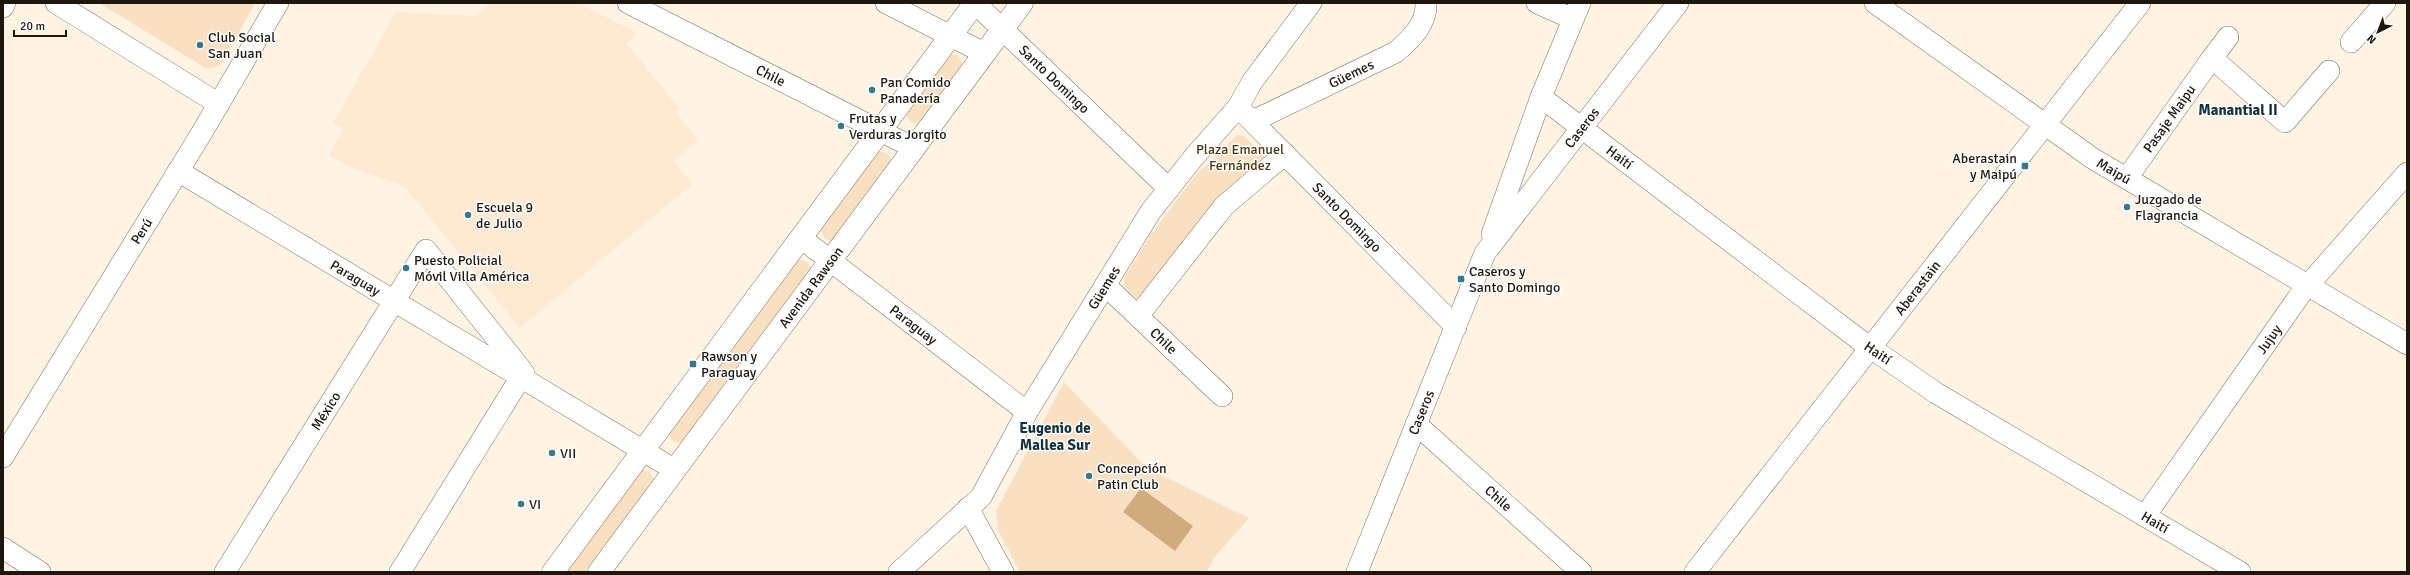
<svg xmlns="http://www.w3.org/2000/svg" width="2410" height="575" font-family="Signika,sans-serif">
<style>
.built{fill:#feead2}
.green{fill:#fae0c3}
.water{fill:#d0ab7e}
.lines{fill:none;stroke-linecap:round;stroke-linejoin:round}
.minor-casing{stroke:#816f59;stroke-width:22}
.major-casing{stroke:#816f59;stroke-width:23}
.minor{stroke:#fff;stroke-width:21}
.major{stroke:#fff;stroke-width:22}
.poi-dot{fill:#38788c;stroke:#fff;stroke-width:1.5}
.labels{text-anchor:middle;stroke-width:3;stroke-linejoin:round;paint-order:stroke}
.poi-label{font-size:14px;fill:#1e170e;stroke:#fff;text-anchor:start}
.street-label{font-size:14px;fill:#1e170e;stroke:#fff}
.park-label{font-size:14px;fill:#4e3411;stroke:#fff}
.neighbourhood-label{font-size:15px;font-weight:bold;fill:#14323c;stroke:#fff}
</style>
<rect width="100%" height="100%" fill="#fff3e4"/>
<path class="built" d="M489,3H578L638,33L626,43L679,108L676,112L698,140L673,161L692,183L690,186L520,328L404,186L352,168L329,155L343,129L333,123L396,12L475,16Z"/>
<path class="green" d="M99,3H255L221,65L207,69Z
M950,54L957,55L963,65L920,124C912,124 907,120 906,112Z
M1237,135L1244,136L1265,157L1264,160L1141,298H1137L1124,286V278L1150,236L1195,176Z
M878,151L887,153L892,161L833,241L825,239L820,229Z
M797,259L807,262L812,269L682,444L672,441L669,434Z
M1064,382L1147,468L1249,518L1214,558L1207,572H1020L998,530L996,511Z
M641,469L650,472L654,481L587,572H565Z"/>
<path class="water" d="M1141,488L1193,526L1175,551L1123,512Z"/>
<g class="lines">
<defs>
<g id="minor">
<path d="M56,3L219,104"/>
<path id="s1" d="M628,3L914,148"/>
<path d="M886,3L984,53"/>
<path id="s2" d="M975,3L1169,189"/>
<path d="M1537,3L1573,19"/>
<path id="s3" d="M1875,3L2092,158L2407,344"/>
<path d="M3,7L5,3"/>
<path d="M2351,42L2385,3"/>
<path d="M2212,58L2228,37"/>
<path id="s4" d="M1541,97L1861,341L1936,393L2240,572"/>
<path id="s5" d="M1238,107L1456,327"/>
<path id="s6" d="M1253,121L1396,52C1411,39 1427,24 1426,3"/>
<path id="s7" d="M178,171L675,470"/>
<path id="s8" d="M2127,178L2212,58L2285,122L2329,71"/>
<path d="M1492,234L1541,97L1580,3"/>
<path id="s9" d="M801,238L1027,412"/>
<path id="s10" d="M1105,285L1222,396"/>
<path d="M1138,316L1224,206L1285,154"/>
<path id="s11" d="M1416,424L1581,572"/>
<path id="s12" d="M3,457L201,134L278,3"/>
<path d="M968,508L1003,572"/>
<path id="s13" d="M2145,516L2302,292L2407,173"/>
<path d="M3,548L40,572"/>
<path id="s14" d="M225,572L426,250L524,373"/>
<path d="M400,572L521,377"/>
<path id="s15" d="M899,572L981,497L1027,412L1151,211L1194,157L1238,107L1252,82L1311,3"/>
<path id="s16" d="M1357,572L1485,253L1678,3"/>
<path id="s17" d="M1695,572L2140,3"/>
</g>
<g id="major">
<path d="M553,572L975,3"/>
<path id="s18" d="M599,572L1022,3"/>
</g>
</defs>
<use href="#minor" class="minor-casing"/>
<use href="#major" class="major-casing"/>
<use href="#minor" class="minor"/>
<use href="#major" class="major"/>
</g>
<g class="poi-dot">
<circle cx="200" cy="45" r="4"/>
<circle cx="872" cy="90" r="4"/>
<circle cx="841" cy="126" r="4"/>
<rect x="2021" y="162" width="8" height="8" rx="2"/>
<circle cx="2127" cy="207" r="4"/>
<circle cx="468" cy="215" r="4"/>
<circle cx="406" cy="268" r="4"/>
<rect x="1457" y="275" width="8" height="8" rx="2"/>
<rect x="689" y="360" width="8" height="8" rx="2"/>
<circle cx="552" cy="453" r="4"/>
<circle cx="1089" cy="476" r="4"/>
<circle cx="521" cy="504" r="4"/>
</g>
<g class="labels">
<g class="poi-label">
<text x="208" y="42">Club Social<tspan x="208" dy="16">San Juan</tspan></text>
<text x="880" y="87">Pan Comido<tspan x="880" dy="16">Panadería</tspan></text>
<text x="849" y="123">Frutas y<tspan x="849" dy="16">Verduras Jorgito</tspan></text>
<text x="2017" y="163" text-anchor="end">Aberastain<tspan x="2017" dy="16">y Maipú</tspan></text>
<text x="2135" y="204">Juzgado de<tspan x="2135" dy="16">Flagrancia</tspan></text>
<text x="476" y="212">Escuela 9<tspan x="476" dy="16">de Julio</tspan></text>
<text x="414" y="265">Puesto Policial<tspan x="414" dy="16">Móvil Villa América</tspan></text>
<text x="1469" y="276">Caseros y<tspan x="1469" dy="16">Santo Domingo</tspan></text>
<text x="701" y="361">Rawson y<tspan x="701" dy="16">Paraguay</tspan></text>
<text x="560" y="458">VII</text>
<text x="1097" y="473">Concepción<tspan x="1097" dy="16">Patin Club</tspan></text>
<text x="529" y="509">VI</text>
</g>
<g class="street-label">
<text dy="5" stroke="none"><textPath href="#s6" startOffset="109">Güemes</textPath></text>
<text dy="5" stroke="none"><textPath href="#s1" startOffset="160">Chile</textPath></text>
<text dy="5" stroke="none"><textPath href="#s2" startOffset="110">Santo Domingo</textPath></text>
<text dy="5" stroke="none"><textPath href="#s8" startOffset="73">Pasaje Maipu</textPath></text>
<text dy="5" stroke="none"><textPath href="#s16" startOffset="502">Caseros</textPath></text>
<text dy="5" stroke="none"><textPath href="#s4" startOffset="99">Haití</textPath></text>
<text dy="5" stroke="none"><textPath href="#s3" startOffset="292">Maipú</textPath></text>
<text dy="5" stroke="none"><textPath href="#s5" startOffset="155">Santo Domingo</textPath></text>
<text dy="5" stroke="none"><textPath href="#s12" startOffset="265">Perú</textPath></text>
<text dy="5" stroke="none"><textPath href="#s7" startOffset="207">Paraguay</textPath></text>
<text dy="5" stroke="none"><textPath href="#s18" startOffset="355">Avenida Rawson</textPath></text>
<text dy="5" stroke="none"><textPath href="#s15" startOffset="354">Güemes</textPath></text>
<text dy="5" stroke="none"><textPath href="#s17" startOffset="361">Aberastain</textPath></text>
<text dy="5" stroke="none"><textPath href="#s9" startOffset="142">Paraguay</textPath></text>
<text dy="5" stroke="none"><textPath href="#s13" startOffset="216">Jujuy</textPath></text>
<text dy="5" stroke="none"><textPath href="#s10" startOffset="81">Chile</textPath></text>
<text dy="5" stroke="none"><textPath href="#s4" startOffset="423">Haití</textPath></text>
<text dy="5" stroke="none"><textPath href="#s14" startOffset="190">México</textPath></text>
<text dy="5" stroke="none"><textPath href="#s16" startOffset="172">Caseros</textPath></text>
<text dy="5" stroke="none"><textPath href="#s11" startOffset="111">Chile</textPath></text>
<text dy="5" stroke="none"><textPath href="#s4" startOffset="748">Haití</textPath></text>
</g>
<g class="park-label">
<text x="1240" y="154">Plaza Emanuel<tspan x="1240" dy="16">Fernández</tspan></text>
</g>
<g class="neighbourhood-label">
<text x="2238" y="115">Manantial II</text>
<text x="1055" y="433">Eugenio de<tspan x="1055" dy="17">Mallea Sur</tspan></text>
</g>
</g>
<rect width="2410" height="575" fill="none" stroke="#1e170e" stroke-width="8"/>
<g transform="translate(2378 32) rotate(222)" stroke="#ffffff" stroke-width="3" paint-order="stroke">
<path d="M0-3L7 15L0 10L-7 15Z" fill="#1e170e"/>
<text y="-6" font-size="11" font-weight="bold" text-anchor="middle" fill="#1e170e">N</text>
</g>
<path d="M14 30v6h52v-6" fill="none" stroke="#1e170e" stroke-width="2"/>
<text x="20" y="30" font-size="12" fill="#1e170e" stroke="#ffffff" stroke-width="3" paint-order="stroke">20 m</text>
</svg>
